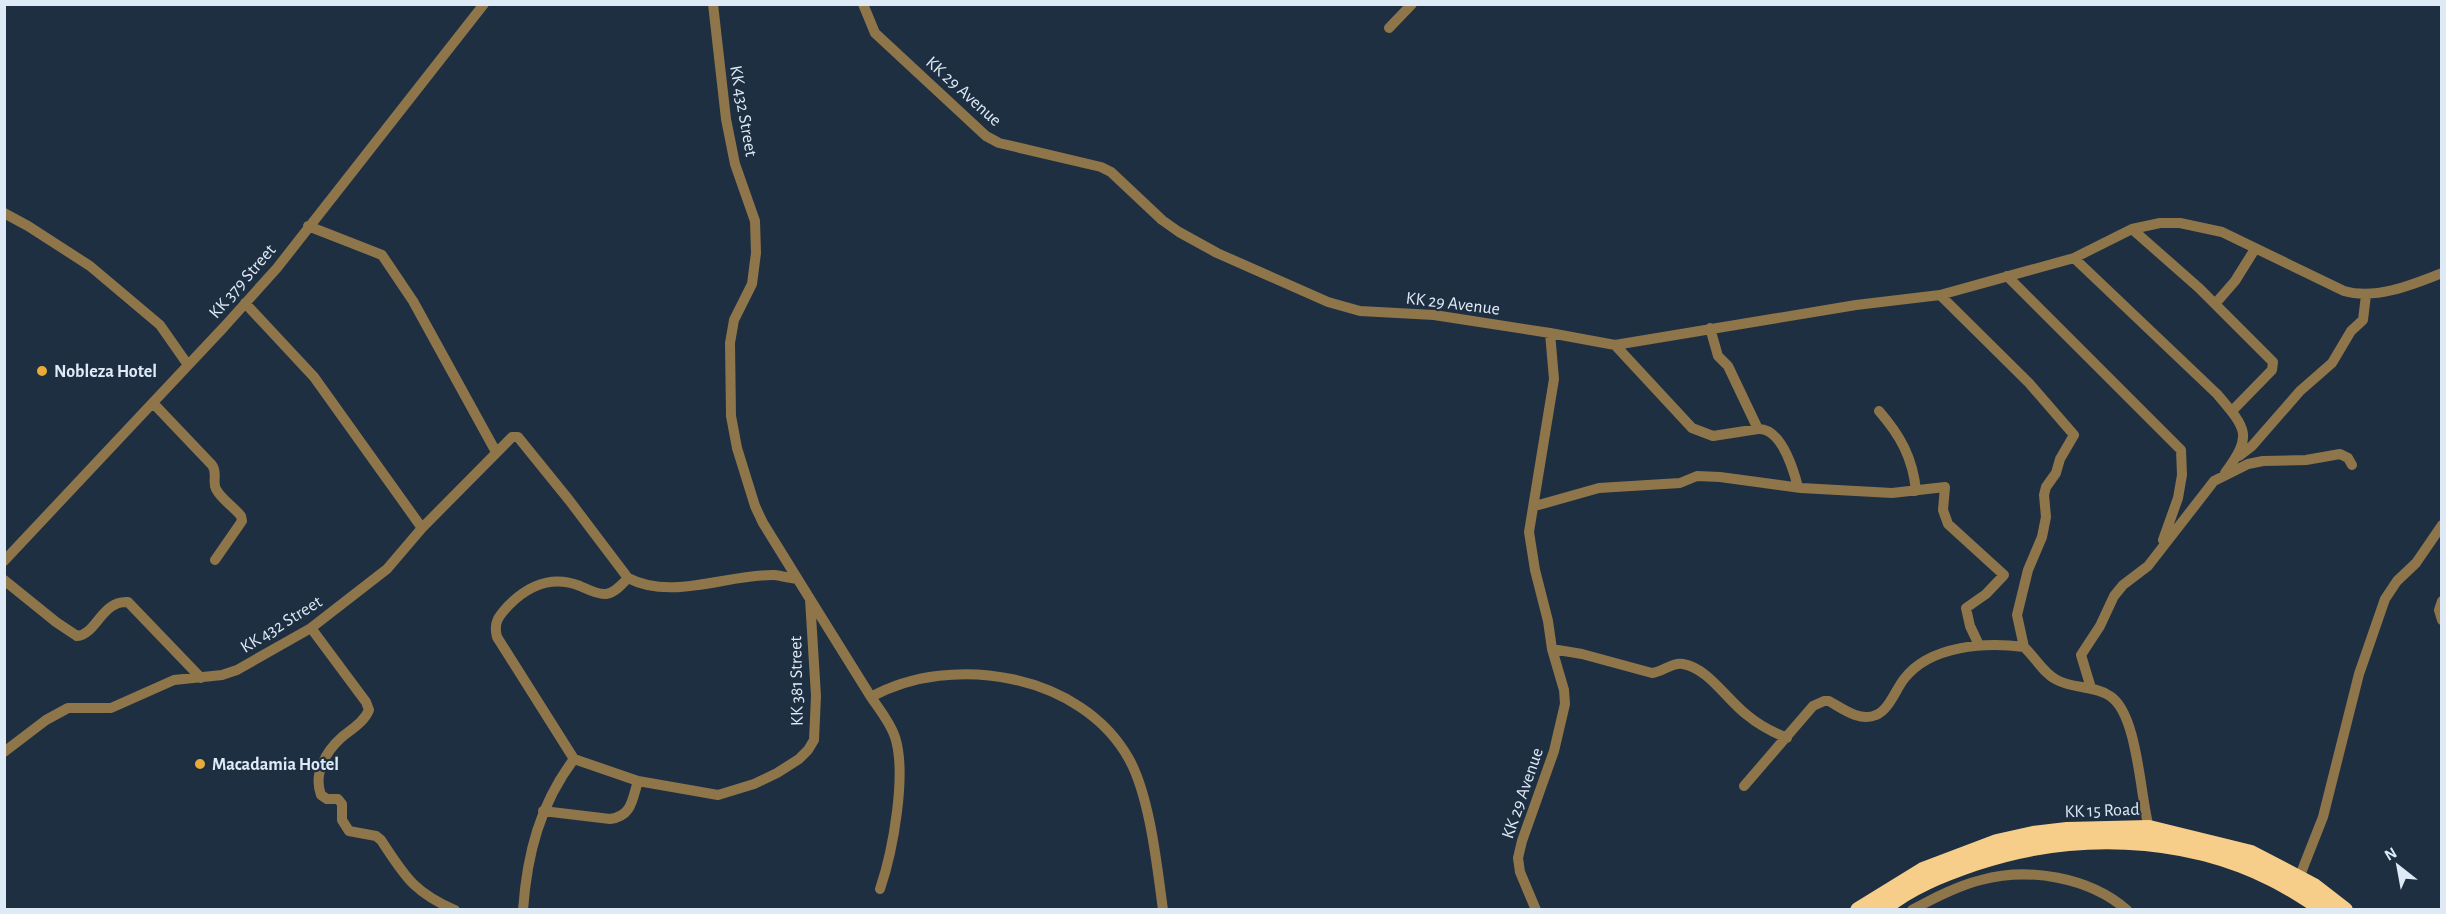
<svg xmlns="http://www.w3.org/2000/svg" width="2446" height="914" font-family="'Alegreya Sans',sans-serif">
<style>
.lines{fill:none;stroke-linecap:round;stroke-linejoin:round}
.minor{stroke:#8f754a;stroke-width:10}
.trunk{stroke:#f6ce89;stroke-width:16}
.poi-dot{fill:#e8ab37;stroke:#1e2f42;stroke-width:2}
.labels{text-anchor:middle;stroke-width:4.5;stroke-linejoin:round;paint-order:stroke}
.street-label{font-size:18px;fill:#dfeaf7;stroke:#1e2f42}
.poi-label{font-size:18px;font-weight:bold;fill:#dfeaf7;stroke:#1e2f42;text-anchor:start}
</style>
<rect width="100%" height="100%" fill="#1e2f42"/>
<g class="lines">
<path class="minor" d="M863,4L875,33L986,136L999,143L1101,167L1111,172L1162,220L1179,232L1217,253L1328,302L1360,311L1434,315L1550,333L1554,379L1529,532L1535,570L1548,621L1552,649L1564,690L1565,704L1554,751L1522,841L1518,858L1520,872L1536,910
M1389,28L1412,4
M4,213L28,226L90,266L160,325L188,365
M308,226L382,255L413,301L496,452
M2132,229L2199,288L2273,362L2272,370L2232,411
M2074,258L2217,394C2247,429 2253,435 2225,473
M2007,276L2181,450L2182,475L2178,498L2163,540
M1940,295L2029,383L2074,435L2060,459L2056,473L2046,487L2044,495L2046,517L2042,537L2028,570L2017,615L2024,647
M245,303L314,377L422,528
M2215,304L2235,281L2255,249
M1710,328L1718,356L1728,366L1758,429
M1550,333L1615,345L1856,305L1940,295L2074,258L2132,229L2160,223H2180L2222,232L2344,291C2375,300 2412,285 2442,273
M1615,345L1692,428L1713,436L1758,429C1781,428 1793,468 1798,487
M153,403L212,465C218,473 212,481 216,489C221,499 234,507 241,516L242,521L215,560
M1879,411C1900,435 1913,458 1916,491
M2239,456L2252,446L2300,391L2332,363L2351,331L2363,320L2366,295
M1535,506L1599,488L1680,483L1697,476L1720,477L1801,488L1892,493L1945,487L1943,510L1948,524L2004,575L1986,594L1966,608L1970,626L1979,645
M4,561L224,327L277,268L484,4
M4,580L56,622L77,636C96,635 102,600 128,602L201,678
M810,599L871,697C952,652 1082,674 1129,759C1150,797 1157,866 1163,910
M2442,601L2439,610L2442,620
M311,628L366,702L369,710C364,722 352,729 342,737C326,751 313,774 321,795L327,799H338L342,804V820L349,831L376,836L381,840C405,876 413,892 455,910
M1552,649L1582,654L1652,673C1663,672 1672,662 1683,664C1708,668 1727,700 1747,715C1759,725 1772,732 1787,738
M2091,688L2081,655L2100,626L2114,596L2123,585L2148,566L2214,481L2248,464L2263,461L2306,460L2340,454L2348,458L2352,465
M871,697C879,709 890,722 895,737C907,774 893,851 880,889
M4,752L46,720L68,708H111L174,680L222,675L237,670L311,628L387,569L422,528L512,437H518L569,500L628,578
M574,759L497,637C493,622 499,616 509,605C529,585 552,575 580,586C587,589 598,595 606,594C615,593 622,584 628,578C672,601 728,574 774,575C782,576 790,578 797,579
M1744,786L1813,706L1824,701H1829C1843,709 1860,722 1876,715C1889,710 1896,689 1904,679C1930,645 1986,642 2024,647C2035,657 2044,674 2057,680C2073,689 2094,685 2110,696C2138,714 2140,796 2149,828
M543,811L610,819C632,816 632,800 638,781
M2299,878L2323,817L2359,674L2385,599L2397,581L2416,563L2442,525
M523,910C527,854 540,804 574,759L638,781L718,795L754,784L777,773L799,759L808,750L814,740L816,696L810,599L763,523L755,506L737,448L731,416L730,343L734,320L752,284L756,253L755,221L735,164L726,119L713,4
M1912,910C1934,898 1957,886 1981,880C2029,867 2089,877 2127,910"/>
<path class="trunk" d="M1858,910L1923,870L1997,842L2033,834L2067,830L2149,828L2251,853L2314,886L2345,910
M1882,910C1909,887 1943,874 1975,863C2070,831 2182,833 2273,879C2291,888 2307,899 2324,910"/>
</g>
<g class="poi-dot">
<circle cx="42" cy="371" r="6"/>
<circle cx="200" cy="764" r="6"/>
</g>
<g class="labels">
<g class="street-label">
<text transform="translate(964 91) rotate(42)" y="6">KK 29 Avenue</text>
<text transform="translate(744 111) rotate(80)" y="6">KK 432 Street</text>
<text transform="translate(242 281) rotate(-49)" y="6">KK 379 Street</text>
<text transform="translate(1453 303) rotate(7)" y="6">KK 29 Avenue</text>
<text transform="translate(281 624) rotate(-32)" y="6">KK 432 Street</text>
<text transform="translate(796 681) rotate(-91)" y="6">KK 381 Street</text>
<text transform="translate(1522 793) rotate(-71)" y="6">KK 29 Avenue</text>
<text transform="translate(2102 810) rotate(-2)" y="6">KK 15 Road</text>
</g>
<g class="poi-label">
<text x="54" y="377">Nobleza Hotel</text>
<text x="212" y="770">Macadamia Hotel</text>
</g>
</g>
<rect width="2446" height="914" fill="none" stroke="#dfeaf7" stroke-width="12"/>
<g transform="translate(2398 866) rotate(329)" stroke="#1e2f42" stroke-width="4.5" paint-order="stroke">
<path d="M0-4.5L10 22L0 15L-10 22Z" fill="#dfeaf7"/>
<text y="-9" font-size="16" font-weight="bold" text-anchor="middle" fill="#dfeaf7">N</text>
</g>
</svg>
